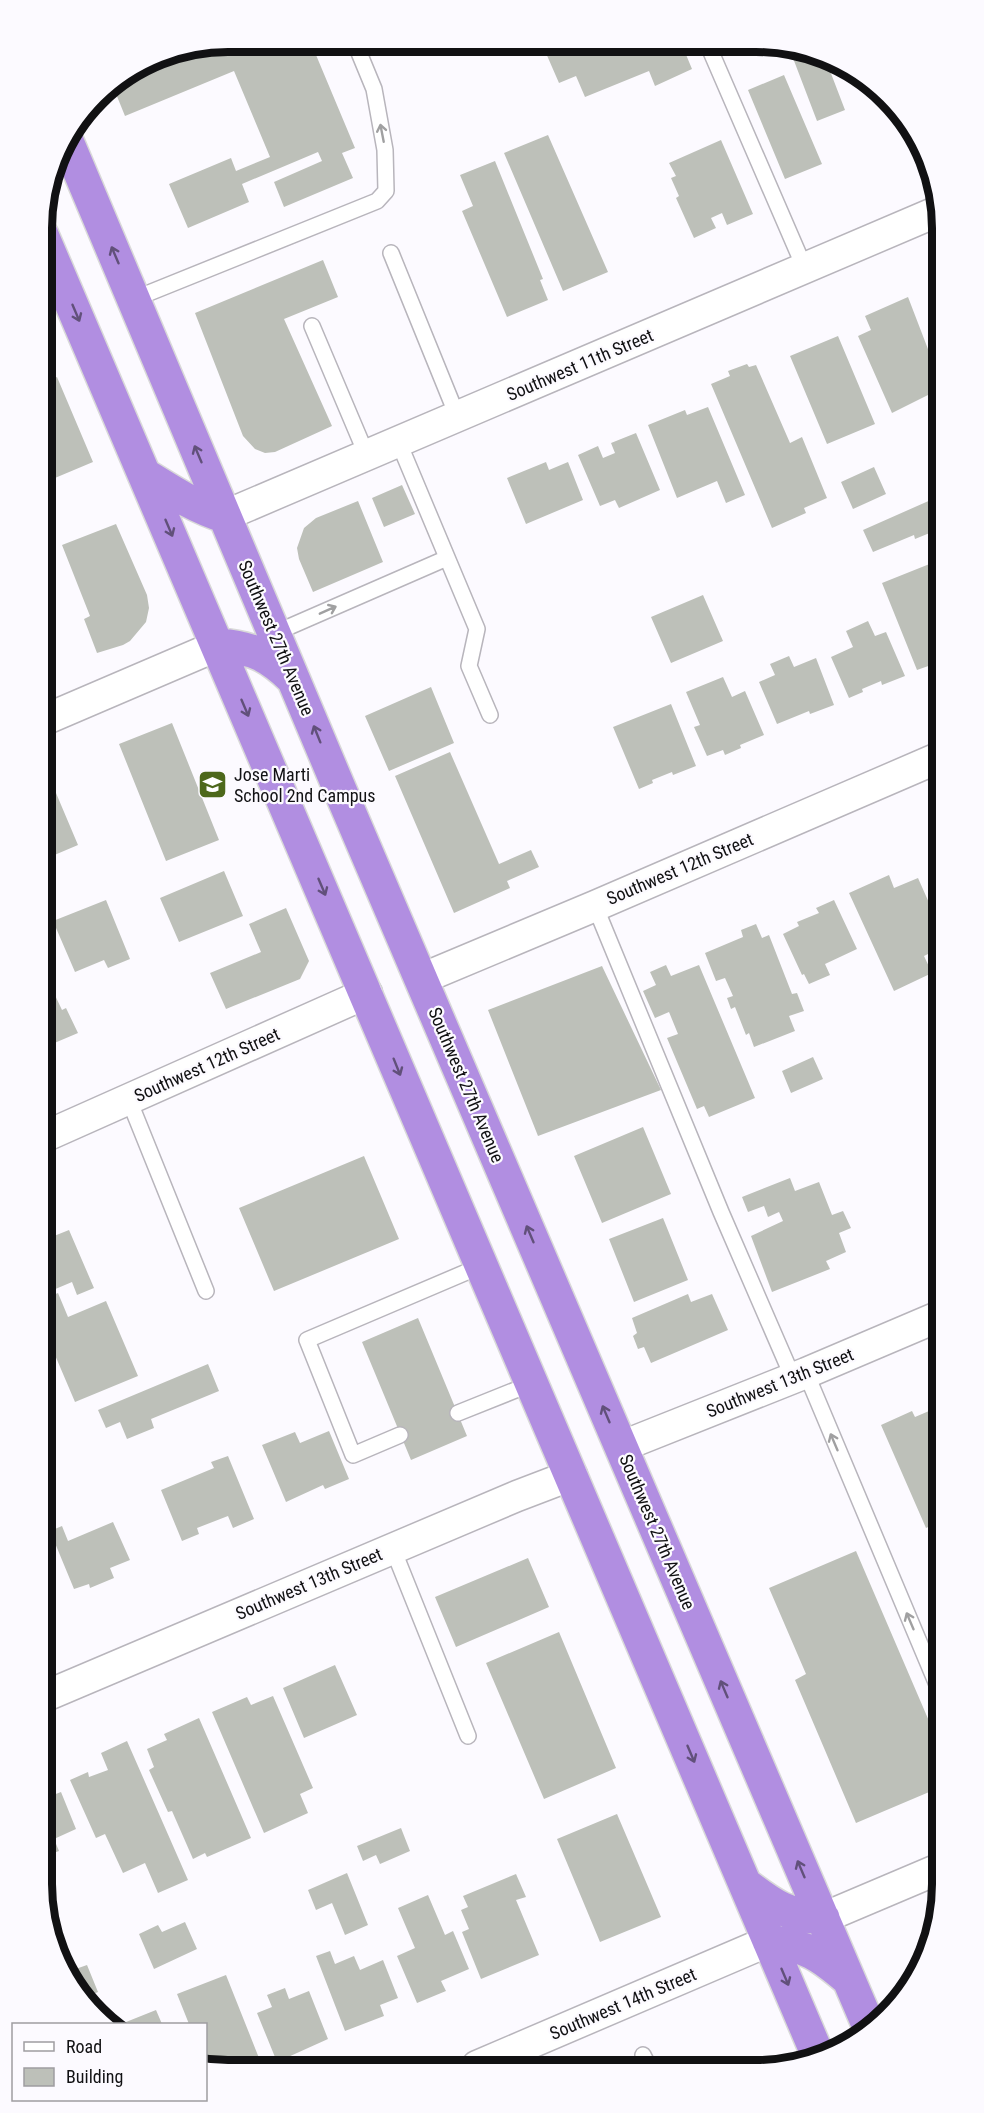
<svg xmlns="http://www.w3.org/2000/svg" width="984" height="2113" font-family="'Roboto Condensed',sans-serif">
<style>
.building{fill:#bdc0b9}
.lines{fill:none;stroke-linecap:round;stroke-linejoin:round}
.lane-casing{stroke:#b8b5bc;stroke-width:18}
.street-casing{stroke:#b8b5bc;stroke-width:33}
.highway-casing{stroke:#d9d9d9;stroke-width:36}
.lane{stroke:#fff;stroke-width:15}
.street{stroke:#fff;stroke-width:30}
.highway{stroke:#b18ee1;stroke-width:33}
.oneway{stroke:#a0a0a1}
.oneway2{stroke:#61507a}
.labels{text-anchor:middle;stroke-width:4.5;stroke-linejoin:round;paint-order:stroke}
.street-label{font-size:18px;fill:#111113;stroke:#fcfaff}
.poi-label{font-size:18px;fill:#111113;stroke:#fcfaff;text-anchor:start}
.rim{fill:none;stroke:#111113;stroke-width:8}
</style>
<rect width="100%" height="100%" fill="#fcfaff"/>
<path class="building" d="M228,42L311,43L355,148L342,153L353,178L284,207L274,182L322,161L318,152L242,184L249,202L188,228L169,184L231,158L236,171L270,157L234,71L125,116L112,84L157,56Z
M542,44L682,45L692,69L655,86L649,71L585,97L576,76L559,83Z
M788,45L792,46L827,63L845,110L817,121Z
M784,75L822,164L785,179L748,90Z
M548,135L608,272L563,291L504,153Z
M721,140L753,214L727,225L722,213L711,218L716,228L694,238L676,198L679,196L671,178L676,176L669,163Z
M495,161L543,279L540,280L548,300L507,317L462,211L473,206L460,175Z
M323,260L338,297L284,319L332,426L275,452L265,453L255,449L243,436L195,313Z
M908,297L936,370V391L892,413L858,336L871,330L865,316Z
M838,336L875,424L827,444L790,356Z
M747,364L749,367L756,365L790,443L802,437L827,498L804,508L806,513L772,528L711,384L730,376L728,371Z
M57,377L93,462L43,483V383Z
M708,407L745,495L726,503L717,481L677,498L648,425L685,410L687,415Z
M636,433L660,490L619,508L615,500L600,506L578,455L598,446L603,458L615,453L611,443Z
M546,462L549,470L568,462L583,500L526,524L507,478Z
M874,467L886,494L853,509L841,482Z
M402,485L415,514L384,527L372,498Z
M933,499L937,509V530L915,539L914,535L873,552L863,530Z
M358,501L383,562L313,592L299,559L297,548L304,528L316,518Z
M116,524L147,595L149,608L146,622L130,641L123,645L97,653L84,619L90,616L62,545Z
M937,561V672L934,664L917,670L882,583Z
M703,595L723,641L671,663L651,617Z
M868,621L875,636L886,632L905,676L882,685L881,681L862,689L863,692L849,698L831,657L853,647L846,631Z
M789,656L794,667L816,658L834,705L810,714L809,711L777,724L759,682L775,675L770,664Z
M723,677L732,697L745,691L764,735L740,745L741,748L725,755L723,750L707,756L694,727L700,725L686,692Z
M431,687L454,743L389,771L365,716Z
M671,704L696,766L673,775L672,772L652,780L653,783L639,789L613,727Z
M172,723L219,840L166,861L119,744Z
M450,752L499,864L531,850L539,867L507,881L510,888L454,913L395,776Z
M56,793L78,845L45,859L44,799Z
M224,871L243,916L179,942L160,898Z
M889,875L894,888L918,878L938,923V949L924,956L932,973L894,991L849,893Z
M106,900L130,959L108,968L104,960L75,972L53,921Z
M834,900L857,949L825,964L830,975L809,984L804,974L802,975L783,934L799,926L797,922L819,913L816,908Z
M286,908L309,961L300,979L226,1009L210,973L261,952L249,924Z
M756,924L762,938L769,935L792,994L797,993L804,1011L789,1016L795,1031L754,1047L749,1033L746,1035L735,1007L731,1009L727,998L733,996L725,978L716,981L705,953L743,937L741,930Z
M666,965L671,976L699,965L755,1098L709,1117L704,1106L697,1109L667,1038L678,1034L669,1012L655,1018L643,991L656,985L650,972Z
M602,966L661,1090L538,1136L488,1010Z
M52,989L62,1010L66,1008L78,1033L45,1047V992Z
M813,1057L823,1079L791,1093L782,1071Z
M643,1127L671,1194L602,1223L574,1156Z
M364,1156L399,1239L274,1291L239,1208Z
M790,1178L795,1191L819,1182L832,1215L843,1211L851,1228L839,1233L846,1252L826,1261L830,1269L772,1292L751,1236L783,1221L779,1212L768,1217L764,1206L748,1212L742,1197Z
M663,1218L688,1280L634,1302L609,1239Z
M46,1230L49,1238L69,1230L94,1288L77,1295L72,1282L46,1293Z
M58,1293L68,1317L106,1301L138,1376L75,1402L46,1334V1298Z
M688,1294L691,1302L712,1294L728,1330L651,1363L644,1347L638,1349L633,1336L637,1333L632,1318Z
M418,1318L467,1436L411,1460L362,1342Z
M208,1364L219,1391L151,1419L154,1428L127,1439L120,1422L106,1428L98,1410Z
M936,1408L940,1418V1522L926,1528L881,1425L912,1411L915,1417Z
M329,1431L349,1479L325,1489L323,1485L286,1502L262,1445L295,1432L300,1443Z
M228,1456L254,1519L233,1528L228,1516L197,1528L199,1534L182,1541L161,1490L214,1468L211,1462Z
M113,1522L130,1560L110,1568L114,1578L90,1588L89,1584L74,1589L50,1531L62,1526L68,1541Z
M856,1551L941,1749V1787L856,1823L795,1680L806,1674L769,1588Z
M528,1558L549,1607L456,1647L435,1597Z
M559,1632L616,1768L544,1799L486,1663Z
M335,1665L357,1715L304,1738L283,1688Z
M273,1696L313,1788L300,1794L308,1813L264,1833L212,1712L247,1697L251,1705Z
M199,1718L251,1838L207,1857L205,1853L193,1859L172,1811L168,1812L149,1770L154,1767L147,1749L167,1740L164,1734Z
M127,1741L188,1880L158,1893L145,1863L123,1873L105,1834L96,1838L70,1780L88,1772L89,1777L108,1770L101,1753Z
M61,1792L76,1829L54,1839L59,1851L48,1855V1797Z
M617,1814L661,1917L600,1942L557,1839Z
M401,1828L410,1851L380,1864L376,1855L363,1861L357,1846Z
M347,1873L368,1925L345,1935L332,1903L316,1910L308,1890Z
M516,1874L526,1897L516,1900L539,1955L481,1979L462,1932L469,1929L461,1910L468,1907L463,1896Z
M428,1895L445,1935L453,1931L469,1969L441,1981L446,1991L417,2003L397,1956L415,1948L398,1908Z
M185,1922L197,1949L154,1969L139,1934L158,1925L162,1932Z
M330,1951L335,1964L354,1956L360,1970L383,1960L398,1998L380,2005L384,2016L345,2031L316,1956Z
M87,1965L98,1992L84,1998L78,1992L70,1971Z
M226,1975L261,2063L251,2067H206V2024H189L177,1994Z
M285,1988L289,1999L309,1991L328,2039L277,2062L257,2013L272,2007L267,1995Z
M156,2010L162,2024H121Z"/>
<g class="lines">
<defs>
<path id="lane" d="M708,45L805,269
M391,253L458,418
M134,299L377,201L386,191L385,150L374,89L355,43
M312,326L367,456
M399,443L477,629L469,666L490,715
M275,633L447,558
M595,906L721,1212L793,1378
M129,1100L206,1291
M806,1373L941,1694
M458,1413L533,1383
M400,1435L353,1455L307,1340L483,1265
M393,1549L468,1736
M643,2055L648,2065"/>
<path id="street" d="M224,516L936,212
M44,720L219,645
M421,979L595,906L938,758
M46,1136L367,993
M620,1447L806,1373L940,1316
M48,1695L517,1496L572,1475
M823,1918L941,1868
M477,2066L769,1941"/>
<path id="highway" d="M66,139L345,802L870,2029
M42,235L819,2058
M145,475C171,491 195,507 224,516
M219,645C253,648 268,655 292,678
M745,1884C772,1905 788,1916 823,1918
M769,1941C807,1946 820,1955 848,1979"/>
</defs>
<use href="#lane" class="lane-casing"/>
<use href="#street" class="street-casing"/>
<use href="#highway" class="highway-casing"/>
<use href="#lane" class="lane"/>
<use href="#street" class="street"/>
<use href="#highway" class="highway"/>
</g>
<defs><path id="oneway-shaft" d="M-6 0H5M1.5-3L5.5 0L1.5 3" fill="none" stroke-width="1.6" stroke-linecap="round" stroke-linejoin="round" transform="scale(1.5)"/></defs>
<g class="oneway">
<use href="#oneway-shaft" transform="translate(382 133) rotate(-101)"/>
<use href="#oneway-shaft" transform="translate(328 610) rotate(-24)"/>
<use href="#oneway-shaft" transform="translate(834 1442) rotate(-113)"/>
<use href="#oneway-shaft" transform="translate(910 1621) rotate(-113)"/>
</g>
<g class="oneway2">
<use href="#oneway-shaft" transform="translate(115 255) rotate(-113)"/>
<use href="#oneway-shaft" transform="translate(76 313) rotate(67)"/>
<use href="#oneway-shaft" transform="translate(198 454) rotate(-113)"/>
<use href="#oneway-shaft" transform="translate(169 528) rotate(67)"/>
<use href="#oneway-shaft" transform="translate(245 708) rotate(67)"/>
<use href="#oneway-shaft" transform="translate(317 734) rotate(-112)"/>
<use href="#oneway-shaft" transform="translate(322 887) rotate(67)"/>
<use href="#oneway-shaft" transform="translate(397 1067) rotate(68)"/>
<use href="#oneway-shaft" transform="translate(530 1234) rotate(-113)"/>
<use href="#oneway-shaft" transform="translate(606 1414) rotate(-113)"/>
<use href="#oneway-shaft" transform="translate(724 1689) rotate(-113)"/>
<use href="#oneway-shaft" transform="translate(691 1754) rotate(67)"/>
<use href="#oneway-shaft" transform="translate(801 1869) rotate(-113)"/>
<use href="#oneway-shaft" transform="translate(785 1977) rotate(67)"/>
</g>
<defs>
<symbol id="school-square" viewBox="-11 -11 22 22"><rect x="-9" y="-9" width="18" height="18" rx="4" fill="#4d681b" stroke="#fcfaff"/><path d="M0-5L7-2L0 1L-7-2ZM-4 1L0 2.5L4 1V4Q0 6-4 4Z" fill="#fff"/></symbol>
</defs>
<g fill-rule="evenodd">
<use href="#school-square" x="196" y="768" width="33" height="33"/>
</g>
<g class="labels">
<g class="street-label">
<text transform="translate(580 365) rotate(-23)" y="6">Southwest 11th Street</text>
<text transform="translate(276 638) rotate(67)" y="6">Southwest 27th Avenue</text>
<text transform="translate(680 869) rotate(-23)" y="6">Southwest 12th Street</text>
<text transform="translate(207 1065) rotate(-24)" y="6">Southwest 12th Street</text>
<text transform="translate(466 1085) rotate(67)" y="6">Southwest 27th Avenue</text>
<text transform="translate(780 1383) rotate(-22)" y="6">Southwest 13th Street</text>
<text transform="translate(657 1532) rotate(67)" y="6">Southwest 27th Avenue</text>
<text transform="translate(309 1584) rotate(-23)" y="6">Southwest 13th Street</text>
<text transform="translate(623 2004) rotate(-23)" y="6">Southwest 14th Street</text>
</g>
<g class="poi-label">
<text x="234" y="781">Jose Marti<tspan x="234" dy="21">School 2nd Campus</tspan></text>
</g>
</g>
<path d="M0 0H984V2113H0ZM228 52H756A176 176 0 0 1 932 228V1884A176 176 0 0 1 756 2060H228A176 176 0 0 1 52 1884V228A176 176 0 0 1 228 52Z" fill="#fcfaff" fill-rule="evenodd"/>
<path class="rim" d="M228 52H756A176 176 0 0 1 932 228V1884A176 176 0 0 1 756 2060H228A176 176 0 0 1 52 1884V228A176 176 0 0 1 228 52Z"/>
<rect x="12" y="2023" width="195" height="78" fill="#fcfaff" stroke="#9e9da1" stroke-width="1.5"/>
<rect x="24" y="2042" width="30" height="9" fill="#ffffff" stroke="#9e9da1" stroke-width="1.5"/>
<text x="66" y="2053" font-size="18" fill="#111113">Road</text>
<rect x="24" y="2068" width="30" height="18" fill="#bdc0b9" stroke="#9e9da1" stroke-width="1.5"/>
<text x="66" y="2083" font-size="18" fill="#111113">Building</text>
</svg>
